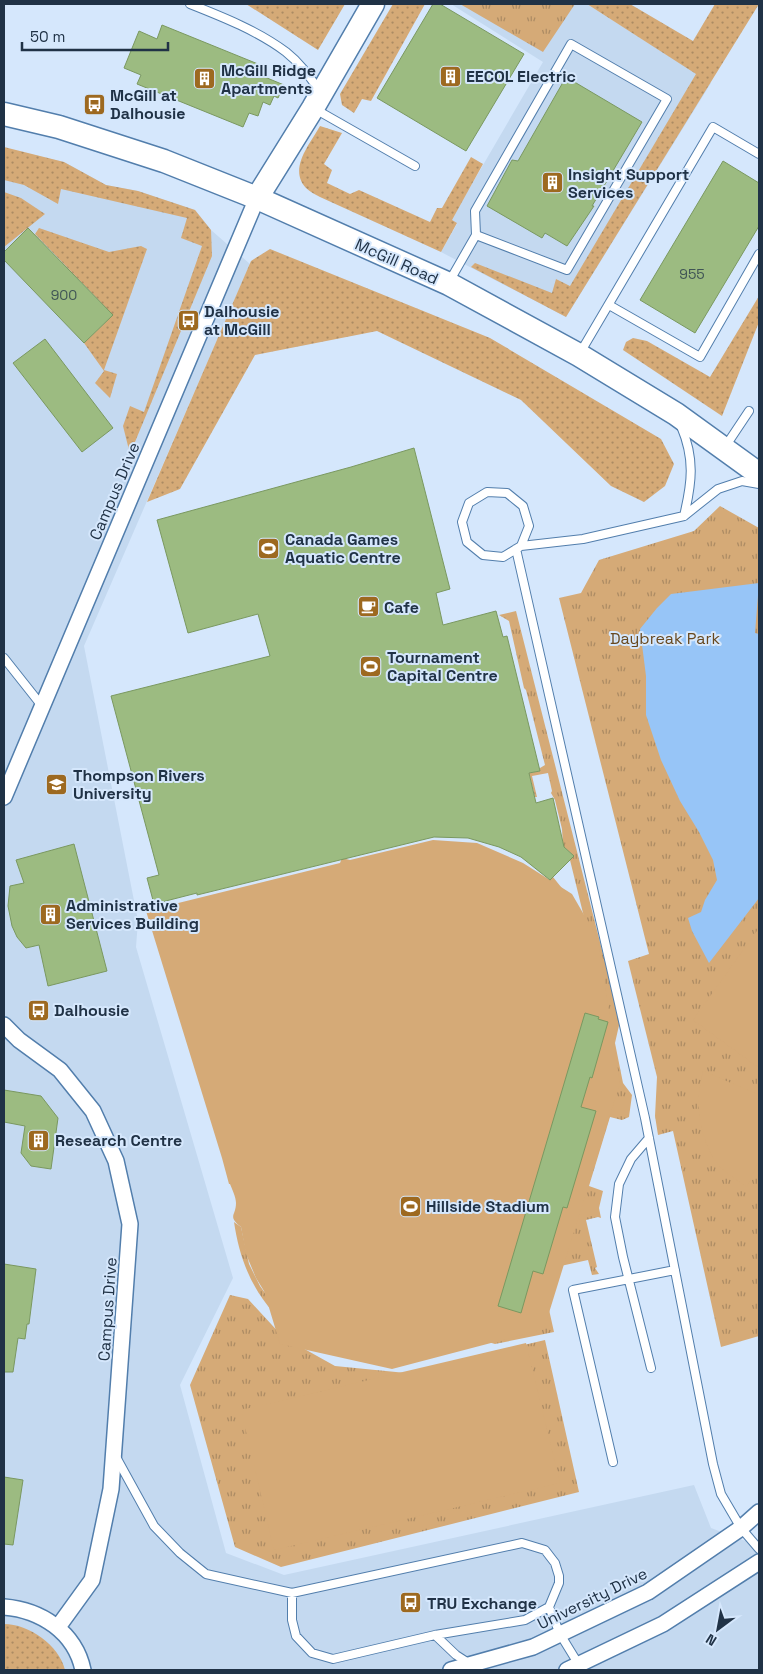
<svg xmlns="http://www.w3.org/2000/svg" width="763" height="1674" font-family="'Space Grotesk',sans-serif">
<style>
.built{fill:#c4d9f0}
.grass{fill:url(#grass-dots)}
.park{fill:url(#park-tufts)}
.garden{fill:#d5aa77}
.water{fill:#97c5f7}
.building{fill:#9cbb81;stroke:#7a9860}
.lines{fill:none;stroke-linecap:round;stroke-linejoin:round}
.lane-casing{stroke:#527eac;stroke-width:10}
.street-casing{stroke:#527eac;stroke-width:18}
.secondary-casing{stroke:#527eac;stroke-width:25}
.lane{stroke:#fff;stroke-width:8}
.street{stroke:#fff;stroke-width:15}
.secondary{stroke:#fff;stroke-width:22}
.labels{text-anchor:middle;stroke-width:4;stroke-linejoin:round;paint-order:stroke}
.number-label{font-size:14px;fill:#3f5455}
.poi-label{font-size:16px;font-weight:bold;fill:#203246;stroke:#d5e7fc;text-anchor:start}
.street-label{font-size:16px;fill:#203246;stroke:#d5e7fc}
.park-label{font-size:16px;fill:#67481f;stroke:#d5e7fc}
</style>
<defs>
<pattern id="grass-dots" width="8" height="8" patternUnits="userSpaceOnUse" patternTransform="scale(1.25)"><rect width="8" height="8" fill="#d5aa77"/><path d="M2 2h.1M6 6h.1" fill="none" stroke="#ac8b63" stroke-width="1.8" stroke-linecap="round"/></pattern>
<pattern id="park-tufts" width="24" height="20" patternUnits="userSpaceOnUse" patternTransform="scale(1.25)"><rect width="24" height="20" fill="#d5aa77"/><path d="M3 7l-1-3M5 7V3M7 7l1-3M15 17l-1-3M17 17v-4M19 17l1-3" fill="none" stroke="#ac8b63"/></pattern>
</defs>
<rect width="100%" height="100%" fill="#d5e7fc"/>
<path class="built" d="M451,4H587L711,83L566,317L441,252L457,224L451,220L543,62Z
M4,148L64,162L106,185L138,191L195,210L211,230L250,264L84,646L138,921L136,947L233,1278L180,1385L226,1553L284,1575L694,1485L711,1528L759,1546V1670H4Z"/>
<path class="grass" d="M246,4H345L318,50Z
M393,4H425L371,101L362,99L354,113L342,105L340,94Z
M587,4H630L693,41L715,4H759L566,317L471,267L475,263L552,293L556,279L570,286L696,74Z
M320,126L342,133L324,164L332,170L327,183L350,194L359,190L430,222L437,208H442L471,157L483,164L452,220L457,223L441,252L320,197C316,195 310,192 306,188C288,169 310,144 320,126Z
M4,147L64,162L106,185L138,191L195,210L211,230L212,256L130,454L123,426L130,406L144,412L202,246L181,238L187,218L61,189L58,204L24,185L4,180Z
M4,192L21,198L45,214L4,247Z
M39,228L109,252L141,246L147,249L104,370L117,374L110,398L95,383L104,371L84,343L113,315L35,234Z
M270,249L490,338L661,439L674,464L665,486L644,502L611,486L521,400L377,331L255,355L180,489L147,502L251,261Z
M759,296V322L722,416L623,350L626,342L633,338L647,341L710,377Z
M4,1624C29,1624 59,1645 65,1670H4Z"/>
<path class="park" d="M460,4H575L543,52Z
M720,506L759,528V1336L721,1347L673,1131L658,1135L655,1116L657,1077L628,961L649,954L559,598L581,593L599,560L694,531Z
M516,611L620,1021L615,1043L623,1083L632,1095L629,1117L622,1120L610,1117L589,1186L603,1191L599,1208L601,1218L598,1217L586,1220L597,1267L595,1268L599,1274L592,1275L588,1260L556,1267L544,1287L554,1332L495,1344L454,1332L273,1312C250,1286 239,1256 234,1222L241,1227L249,1264L260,1286L270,1300L549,879L550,880L553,877L565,892L594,958L570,860L574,856L563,846L562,829L555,800L551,793L552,791L548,773L532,776L537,797H535L529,773L540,771V768L545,765L526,690L524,688L509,621L499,615Z
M230,1295L248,1299L283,1337L335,1366L406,1373L545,1340L579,1492L281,1567L235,1547L190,1385Z"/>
<path class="garden" d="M433,840L477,843L523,863L572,894L598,939L620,1083L544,1329L392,1369L280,1344L264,1291L256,1278L246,1254L241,1227C227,1216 236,1216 236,1203C236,1197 232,1189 230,1184H229L222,1158L146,911L340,863L342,858L350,860Z
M759,928V1068L693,1020Z
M703,1071L759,1095V1160L747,1187C735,1179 722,1171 714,1159C698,1132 695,1101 703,1071Z
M526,1343L560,1483L274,1550L241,1410Z"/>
<path class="water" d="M759,583L755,633L759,634V898L709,963L692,931L688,918L701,912L705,900L717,880L713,860L699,832L680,801L661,760L646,715V676L640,629L657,608L671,594Z"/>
<path class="building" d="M433,4H440L524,54L466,151L377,98Z
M162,25L258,64L255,73L284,85L278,98L274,96L270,105L263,102L258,116L249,113L243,127L137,84L141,75L124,68L139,31L157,39Z
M566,77L642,122L592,206H594L567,246L545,233L542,238L487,206L512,160L518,161Z
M723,161L759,183V226L695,333L640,300Z
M28,228L113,315L84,343L4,260V252Z
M45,339L113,428L82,452L13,363Z
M414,448L450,589L436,593L443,625L496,611L503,637L507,636L540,771L529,773L536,803L553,798L564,847L574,856L550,880L521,857L499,847L468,838L434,837L197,895V893L154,904L147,878L159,875L111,696L270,656L258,614L188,633L157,520L351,467Z
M74,844L107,971L48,986L39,945L26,948L17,937L12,926L8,906L10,886L24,883L16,860Z
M585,1013L599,1017L598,1019L608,1022L592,1078L590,1077L581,1107L596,1111L567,1208L563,1207L543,1274L533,1271L521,1313L498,1306Z
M4,1090L41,1096L58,1118L51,1169L31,1166L21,1153L25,1126L4,1122Z
M4,1264L36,1269L29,1324H27L25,1339L18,1338L13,1372H4Z
M4,1477L23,1480L13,1545L4,1544Z"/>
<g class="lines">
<defs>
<path id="lane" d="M190,4C223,17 258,31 286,52C300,63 309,76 319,90
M315,109L415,166
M449,282L476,235L567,270L667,99L571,44L475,211L476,235
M609,305L700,357L759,254
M580,353L713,127L759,154
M681,426C695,459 692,482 684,516
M725,447L749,411
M521,546L529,526L523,506L507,493L487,492L469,503L462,522L467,542L483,555L503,557L521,546L583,539L684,516L718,489L742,481L759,484
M516,549L645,1118L713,1464L721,1494L741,1528L759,1549
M4,658L42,706
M649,1138L631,1159L619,1184L615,1217L623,1257L651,1368
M116,1457L154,1526L180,1553L206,1574L292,1593L522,1543L545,1550L555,1563L559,1576V1583L549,1607L525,1620L435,1635L333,1659L312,1653L296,1636L292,1620V1593
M613,1462L573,1290L675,1270
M549,1607L560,1634L579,1665
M435,1635L456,1655L470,1664"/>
<path id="street" d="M4,797L257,198
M4,1025L19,1040L60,1070L93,1111L116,1161L130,1224L111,1489L92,1580L58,1627
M4,1607C41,1610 75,1632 83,1670
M451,1670L533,1647L648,1592L741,1528L759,1512
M567,1670L663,1624L759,1562"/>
<path id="secondary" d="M4,114L59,127L164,161L257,198L449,284L579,355L676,414L759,474
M257,198L313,108L373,4"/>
</defs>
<use href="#lane" class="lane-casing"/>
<use href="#street" class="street-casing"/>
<use href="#secondary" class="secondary-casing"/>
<use href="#lane" class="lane"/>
<use href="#street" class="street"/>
<use href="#secondary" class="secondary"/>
</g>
<defs>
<symbol id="building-square" viewBox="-11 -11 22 22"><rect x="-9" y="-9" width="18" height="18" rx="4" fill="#9d6920" stroke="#d5e7fc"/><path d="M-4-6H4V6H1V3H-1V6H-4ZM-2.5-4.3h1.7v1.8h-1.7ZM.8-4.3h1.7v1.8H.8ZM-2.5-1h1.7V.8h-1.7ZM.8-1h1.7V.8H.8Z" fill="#fff"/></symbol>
<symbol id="bus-square" viewBox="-11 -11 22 22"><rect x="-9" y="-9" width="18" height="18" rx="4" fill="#9d6920" stroke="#d5e7fc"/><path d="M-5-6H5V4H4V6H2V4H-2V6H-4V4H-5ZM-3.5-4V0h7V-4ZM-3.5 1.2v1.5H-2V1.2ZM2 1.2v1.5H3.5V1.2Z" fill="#fff"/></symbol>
<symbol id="stadium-square" viewBox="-11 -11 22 22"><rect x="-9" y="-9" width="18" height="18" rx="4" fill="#9d6920" stroke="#d5e7fc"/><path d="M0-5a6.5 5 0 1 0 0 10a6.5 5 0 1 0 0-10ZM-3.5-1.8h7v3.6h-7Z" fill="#fff"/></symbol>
<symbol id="cafe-square" viewBox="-11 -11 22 22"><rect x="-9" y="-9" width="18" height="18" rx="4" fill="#9d6920" stroke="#d5e7fc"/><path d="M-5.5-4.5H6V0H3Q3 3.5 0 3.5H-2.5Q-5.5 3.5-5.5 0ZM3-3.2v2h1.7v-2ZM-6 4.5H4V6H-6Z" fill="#fff"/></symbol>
<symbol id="university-square" viewBox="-11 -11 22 22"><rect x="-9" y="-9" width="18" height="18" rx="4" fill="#9d6920" stroke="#d5e7fc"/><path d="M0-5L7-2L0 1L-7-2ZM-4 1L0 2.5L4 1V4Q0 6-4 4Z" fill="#fff"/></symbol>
</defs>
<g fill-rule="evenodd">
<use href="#building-square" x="438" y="64" width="25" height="25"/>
<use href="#building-square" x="192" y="66" width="25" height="25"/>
<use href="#bus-square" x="82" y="92" width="25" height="25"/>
<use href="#building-square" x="540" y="170" width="25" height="25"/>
<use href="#bus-square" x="176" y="308" width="25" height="25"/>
<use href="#stadium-square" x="256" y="536" width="25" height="25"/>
<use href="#cafe-square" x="356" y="594" width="25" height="25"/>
<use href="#stadium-square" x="358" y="654" width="25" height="25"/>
<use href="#university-square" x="44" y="772" width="25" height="25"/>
<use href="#building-square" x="38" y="902" width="25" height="25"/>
<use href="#bus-square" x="26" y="998" width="25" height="25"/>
<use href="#building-square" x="26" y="1128" width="25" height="25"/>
<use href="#stadium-square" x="398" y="1194" width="25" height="25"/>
<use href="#bus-square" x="398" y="1590" width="25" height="25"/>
</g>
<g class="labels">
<g class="number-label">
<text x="692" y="279">955</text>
<text x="64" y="300">900</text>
</g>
<g class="poi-label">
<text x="221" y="76">McGill Ridge<tspan x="221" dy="18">Apartments</tspan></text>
<text x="466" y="82">EECOL Electric</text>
<text x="110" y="101">McGill at<tspan x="110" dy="18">Dalhousie</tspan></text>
<text x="568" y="180">Insight Support<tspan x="568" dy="18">Services</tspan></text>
<text x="204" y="317">Dalhousie<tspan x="204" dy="18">at McGill</tspan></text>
<text x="285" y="545">Canada Games<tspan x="285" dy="18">Aquatic Centre</tspan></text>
<text x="384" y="613">Cafe</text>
<text x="387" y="663">Tournament<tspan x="387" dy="18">Capital Centre</tspan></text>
<text x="73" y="781">Thompson Rivers<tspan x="73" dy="18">University</tspan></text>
<text x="66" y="911">Administrative<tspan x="66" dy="18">Services Building</tspan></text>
<text x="54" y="1016">Dalhousie</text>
<text x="55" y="1146">Research Centre</text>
<text x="426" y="1212">Hillside Stadium</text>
<text x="427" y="1609">TRU Exchange</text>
</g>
<g class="street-label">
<text transform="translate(397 261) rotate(24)" y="6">McGill Road</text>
<text transform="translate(114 491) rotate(-67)" y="6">Campus Drive</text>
<text transform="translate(107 1309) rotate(-86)" y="6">Campus Drive</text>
<text transform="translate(592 1598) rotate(-26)" y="6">University Drive</text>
</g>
<g class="park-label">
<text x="665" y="644">Daybreak Park</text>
</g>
</g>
<rect width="763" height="1674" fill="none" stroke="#203246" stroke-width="10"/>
<g transform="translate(718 1629) rotate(212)" stroke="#d5e7fc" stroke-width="4" paint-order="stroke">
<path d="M0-4L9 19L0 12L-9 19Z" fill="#203246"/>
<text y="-8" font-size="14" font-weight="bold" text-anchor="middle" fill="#203246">N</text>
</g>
<path d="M22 42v8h146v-8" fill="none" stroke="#203246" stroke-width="2.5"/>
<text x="30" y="42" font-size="15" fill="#203246" stroke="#d5e7fc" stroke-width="4" paint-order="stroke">50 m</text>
</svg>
